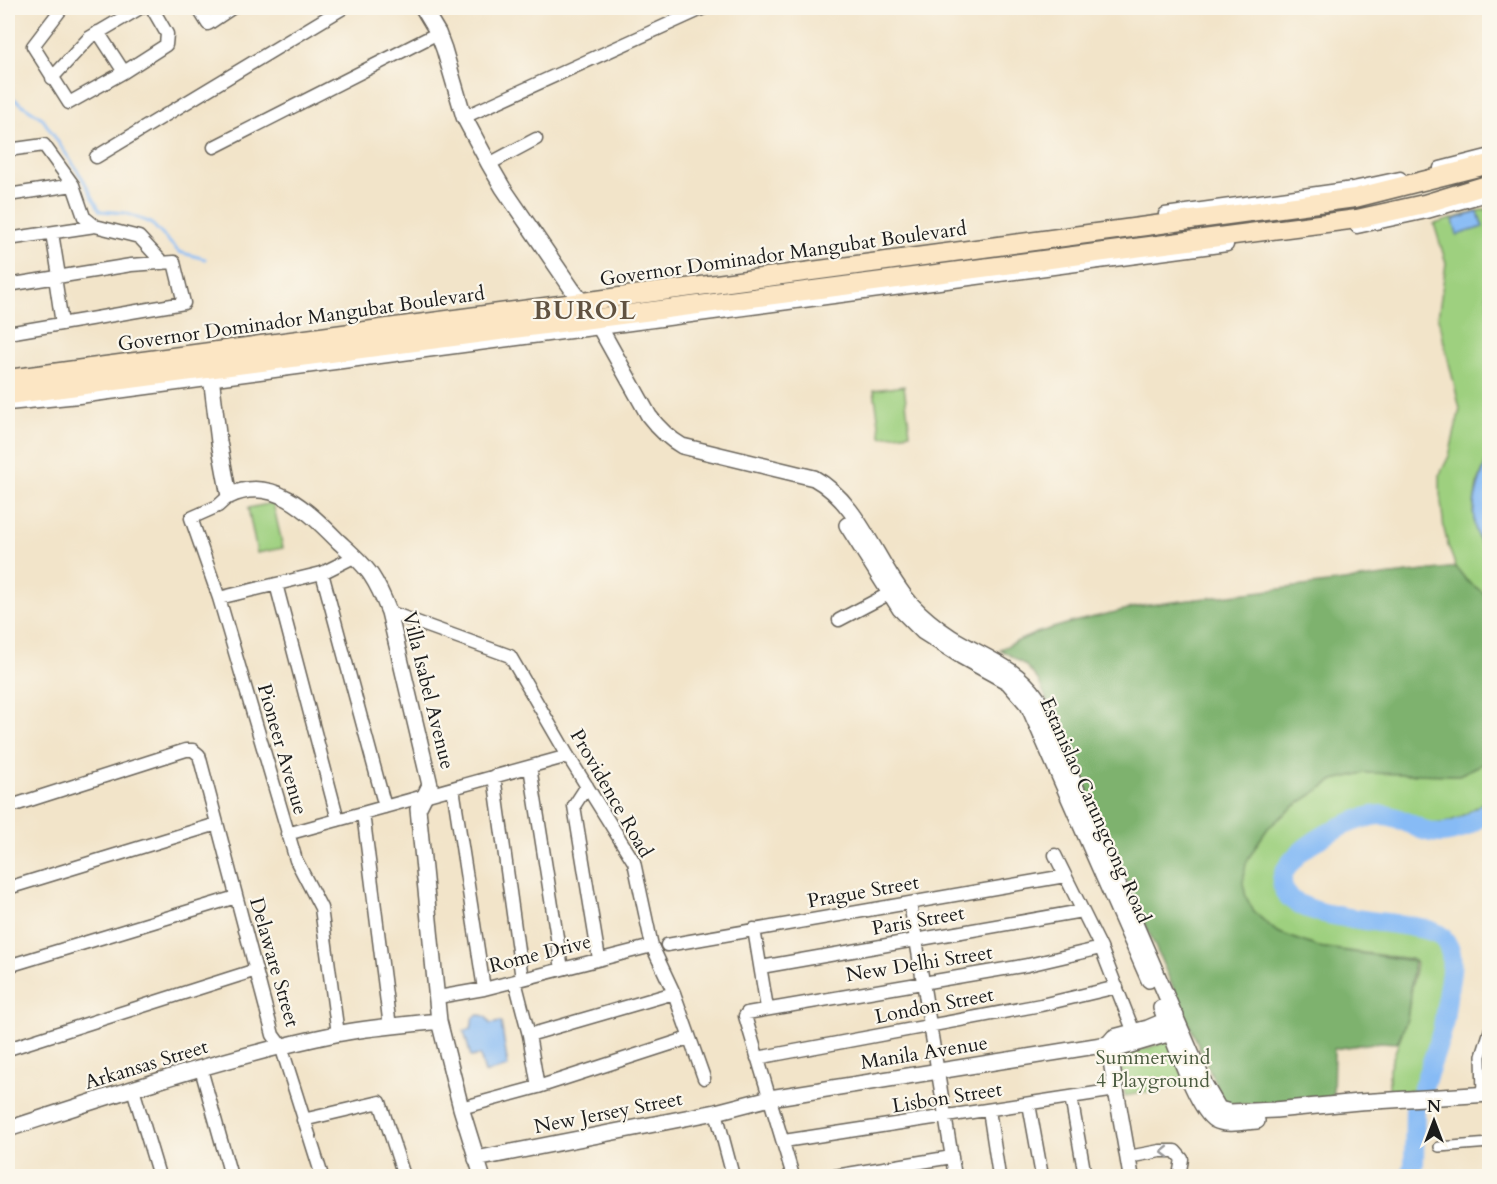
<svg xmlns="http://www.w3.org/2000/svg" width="1497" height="1184" font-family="Cardo,serif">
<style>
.green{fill:#9ed07f;stroke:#5d764e;stroke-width:1.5}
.forest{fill:#7eb26e;stroke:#4d6745;stroke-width:1.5}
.water{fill:#87bbf5;stroke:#526c88;stroke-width:1.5}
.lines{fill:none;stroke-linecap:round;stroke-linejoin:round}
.stream{stroke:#87bbf5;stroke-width:3}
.river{stroke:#87bbf5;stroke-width:20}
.pedestrian-casing{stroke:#676259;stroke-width:12}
.minor-casing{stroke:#676259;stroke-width:15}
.tertiary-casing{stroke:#676259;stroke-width:18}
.secondary-casing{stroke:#676259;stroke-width:21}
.pedestrian{stroke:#fff;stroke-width:9}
.minor{stroke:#fff;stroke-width:12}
.tertiary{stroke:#fff;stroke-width:15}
.secondary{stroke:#fce6c4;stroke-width:18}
.oneway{stroke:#999}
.labels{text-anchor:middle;stroke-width:4.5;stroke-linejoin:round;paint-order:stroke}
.street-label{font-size:20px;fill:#1c1c1c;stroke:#fbf7ec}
.park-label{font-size:20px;fill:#4a5b3f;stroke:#fbf7ec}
.district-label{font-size:26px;font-weight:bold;letter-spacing:1.5px;fill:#605241;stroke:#fbf7ec}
</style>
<rect width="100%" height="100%" fill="#fbf7ec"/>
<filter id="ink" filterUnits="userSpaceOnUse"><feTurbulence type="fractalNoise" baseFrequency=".0167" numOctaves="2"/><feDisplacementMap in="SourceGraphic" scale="12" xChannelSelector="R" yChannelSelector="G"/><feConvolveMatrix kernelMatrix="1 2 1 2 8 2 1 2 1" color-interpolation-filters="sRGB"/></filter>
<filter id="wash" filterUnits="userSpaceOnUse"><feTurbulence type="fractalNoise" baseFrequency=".008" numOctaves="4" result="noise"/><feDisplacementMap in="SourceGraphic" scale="24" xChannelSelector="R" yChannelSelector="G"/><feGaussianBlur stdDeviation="1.35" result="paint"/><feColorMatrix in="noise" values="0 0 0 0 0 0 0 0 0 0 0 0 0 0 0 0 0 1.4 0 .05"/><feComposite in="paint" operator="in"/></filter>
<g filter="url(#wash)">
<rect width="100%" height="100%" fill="#f2e4c9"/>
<path class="green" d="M1489,208L1490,274L1487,296L1490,312L1489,455L1477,485L1473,511L1478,538L1489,555V597L1466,580L1456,567L1448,546L1444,529L1440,493V474L1449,456L1460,409L1438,317L1446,263L1434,224Z
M904,386L910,433L881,437L874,390Z
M273,503L283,548L257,553L248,508Z
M1489,761V798C1474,809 1460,820 1441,823C1419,827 1403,807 1381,807C1355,807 1310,832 1292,850C1285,857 1282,864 1278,873C1274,880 1271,887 1277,894C1305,928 1376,930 1418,935C1425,937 1434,938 1439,944C1449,956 1438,1013 1435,1030C1430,1050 1420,1071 1413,1091H1389V1069L1407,1019L1416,963L1411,959L1318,947L1277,932L1254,912L1246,897L1242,883L1246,863L1257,844L1268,828L1293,807L1334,780L1364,773L1459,775Z
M1169,1041L1187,1085L1125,1096L1119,1057Z"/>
<path class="forest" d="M1456,567L1466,580L1489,597V761L1459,775L1364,773L1334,780L1293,807L1268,828L1257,844L1246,863L1243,883L1246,897L1254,912L1277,932L1318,947L1414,961L1407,1019L1397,1043L1380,1042L1334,1049L1333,1100L1226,1105L1223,1101L1038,680L1025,665L1000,649L1036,633L1073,622L1141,606Z"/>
<path class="water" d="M1478,212L1483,227L1457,235L1453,220Z
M1489,455V555C1462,525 1476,488 1489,455Z
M478,1015C485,1015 487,1017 490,1024L501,1022L508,1067L485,1073L480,1055L471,1057L464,1031L471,1029L473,1018Z"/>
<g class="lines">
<path class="stream" d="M8,95L42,118L83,179L100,211L125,213L151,223L179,252L205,259"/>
<path class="river" d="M1422,1091C1428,1071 1437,1051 1442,1031C1445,1018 1446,1004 1448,990C1450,979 1453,966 1451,954C1449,946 1444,936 1436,933C1408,918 1286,925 1282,883C1280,852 1363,808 1390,816C1408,820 1422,834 1441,833C1461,832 1474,821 1490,810
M1411,1176L1414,1164L1415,1106"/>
</g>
</g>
<g filter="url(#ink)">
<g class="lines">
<defs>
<path id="pedestrian" d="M1482,1094L1481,1056L1490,1027
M1439,1147L1490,1143"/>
<path id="minor" d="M62,8L33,46L69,103L124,72L166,45L167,34L152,8
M198,8L208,24L232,8
M98,32L124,72
M52,78L89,38L140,8
M464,117L704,8
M214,147L438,33
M8,150L44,145L73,185L84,217L95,226L139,237L163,263
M96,157L343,8
M489,164L536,139
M1440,168L1487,156
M8,195L73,185
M1165,214L1353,188L1400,178
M1357,227L1427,212L1490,194
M52,233L59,276
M8,239L95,226
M55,277L62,324
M8,285L131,265L174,262L184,303L8,333
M8,404L79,397L1227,245
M229,496L218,506L191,518L219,598L296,860L321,908L338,1034
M322,573L385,807
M276,584L338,820
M219,598L322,573L354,557
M389,612L510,656L568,756L634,862L652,946L674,993L704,1078
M839,620L896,590
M530,767L562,969
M494,776L522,979
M587,786L574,806L599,959
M453,788L484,989
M8,807L186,750H193L199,755L273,1035L281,1046L322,1176
M363,813L390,1027
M287,834L568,756
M1055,855L1101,948L1137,1040
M8,888L217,824
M910,903L955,1176
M754,929L767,1008
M667,945L1065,876
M8,966L236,897
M761,967L1082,911
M515,981L529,1035L538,1087
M438,997L484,989L652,946
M529,1035L674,993
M8,1049L256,970
M757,1058L1041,1005L1117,987
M201,1069L231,1176
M133,1089L159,1176
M1071,1097L1085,1176
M1029,1104L1042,1176
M461,1108L538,1087L689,1038
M989,1110L999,1176
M716,1112L733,1176
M303,1120L380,1102L404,1176
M784,1141L1116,1090
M1128,1157L1160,1151H1175L1182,1159L1179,1176
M793,1176L745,1016L747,1013L1028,965L1101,948
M835,1176L952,1157"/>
<path id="tertiary" d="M423,8L438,33L444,49L464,117L489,164L503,188L572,289L595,319L649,416C659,429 668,438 682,446L814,478C860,503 877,565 910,603C922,616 937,628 952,638C983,657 1016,667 1037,698L1205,1085L1219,1109L1230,1112L1275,1110L1359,1102L1490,1094
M209,360L219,442L229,496C273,474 310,513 339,542C350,552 363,563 371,575C379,587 384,599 389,612L430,785L418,809L439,1021L461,1108L482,1176
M847,525L900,609L923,632L961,656L1008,682L1028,705L1149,980
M1161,1008C1171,1030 1196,1110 1215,1120C1227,1126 1244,1122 1257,1121
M1108,1044L1131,1176
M1108,1044L1114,1037L1148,1028L1176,1016
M8,1129C116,1094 224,1057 336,1034C369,1027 405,1025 439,1021
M476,1159L716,1112L770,1098L1108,1044L1117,1049L1181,1030"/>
<path id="secondary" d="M8,379L1355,198L1490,164
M8,395L1357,219L1424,204L1490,184"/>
</defs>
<use href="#pedestrian" class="pedestrian-casing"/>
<use href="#minor" class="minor-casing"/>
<use href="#tertiary" class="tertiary-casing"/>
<use href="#secondary" class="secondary-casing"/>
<use href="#pedestrian" class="pedestrian"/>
<use href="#minor" class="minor"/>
<use href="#tertiary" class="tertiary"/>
<use href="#secondary" class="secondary"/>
</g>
<defs><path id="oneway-chevron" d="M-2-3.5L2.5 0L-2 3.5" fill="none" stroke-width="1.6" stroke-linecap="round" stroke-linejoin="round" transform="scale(1.5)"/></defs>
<use class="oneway" href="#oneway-chevron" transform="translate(1165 1152) rotate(179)"/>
</g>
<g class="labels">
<g class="street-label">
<text transform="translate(783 253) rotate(-8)" y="7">Governor Dominador Mangubat Boulevard</text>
<text transform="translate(301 318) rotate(-8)" y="7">Governor Dominador Mangubat Boulevard</text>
<text transform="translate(429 690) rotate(76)" y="7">Villa Isabel Avenue</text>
<text transform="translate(283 749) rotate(74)" y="7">Pioneer Avenue</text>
<text transform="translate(612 793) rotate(60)" y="7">Providence Road</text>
<text transform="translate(1096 810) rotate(66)" y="7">Estanislao Carungcong Road</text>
<text transform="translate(863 891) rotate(-10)" y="7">Prague Street</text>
<text transform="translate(918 920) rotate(-10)" y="7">Paris Street</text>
<text transform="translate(540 953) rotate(-14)" y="7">Rome Drive</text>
<text transform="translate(275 962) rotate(74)" y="7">Delaware Street</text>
<text transform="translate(919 963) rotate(-9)" y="7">New Delhi Street</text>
<text transform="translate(934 1005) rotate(-11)" y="7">London Street</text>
<text transform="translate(924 1052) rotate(-9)" y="7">Manila Avenue</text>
<text transform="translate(146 1064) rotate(-17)" y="7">Arkansas Street</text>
<text transform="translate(947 1097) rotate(-9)" y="7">Lisbon Street</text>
<text transform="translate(608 1112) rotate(-11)" y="7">New Jersey Street</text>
</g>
<g class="park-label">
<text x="1153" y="1064">Summerwind<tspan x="1153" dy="23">4 Playground</tspan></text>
</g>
<g class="district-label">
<text x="585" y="319">BUROL</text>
</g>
</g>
<rect width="1497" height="1184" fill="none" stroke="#fbf7ec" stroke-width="30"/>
<g transform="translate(1434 1121)" stroke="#fbf7ec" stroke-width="4.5" paint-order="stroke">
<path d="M0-4.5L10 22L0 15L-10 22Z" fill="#1c1c1c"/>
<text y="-9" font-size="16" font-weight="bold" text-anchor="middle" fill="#1c1c1c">N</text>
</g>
</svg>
